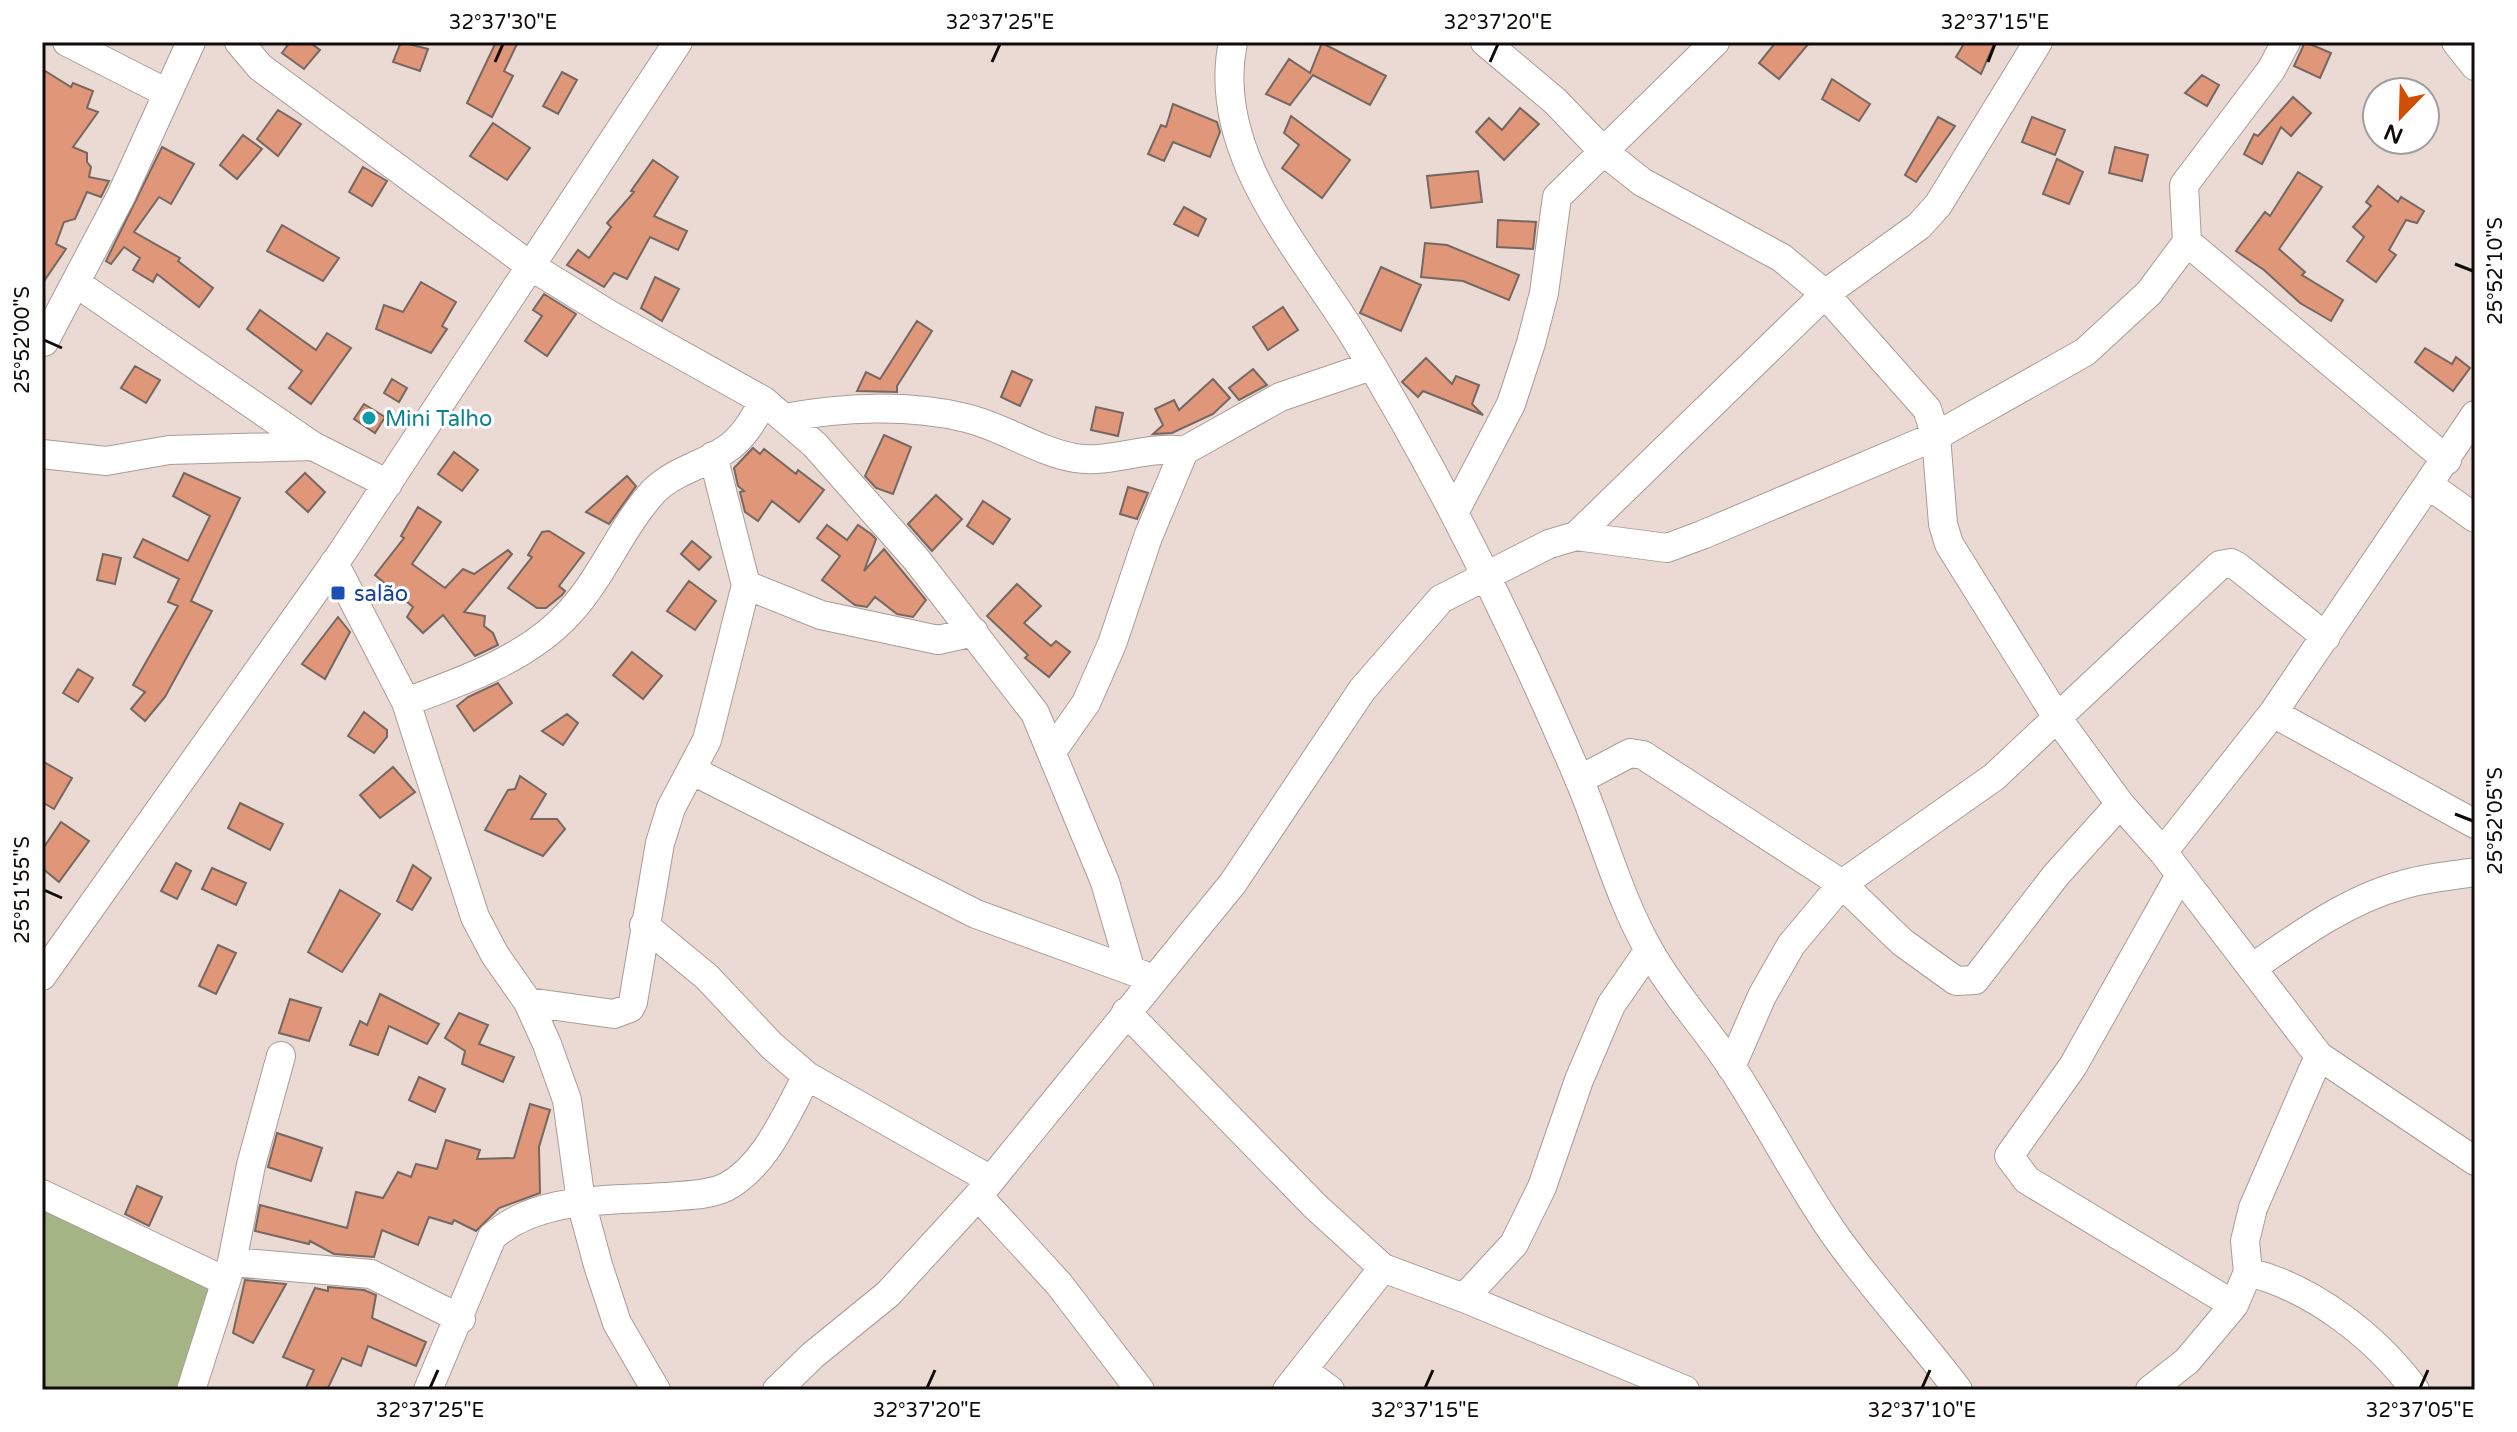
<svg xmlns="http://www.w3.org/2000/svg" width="2517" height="1432" font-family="'Varela Round',sans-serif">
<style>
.green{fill:#a5b484}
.building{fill:#df9679;stroke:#756761;stroke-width:2}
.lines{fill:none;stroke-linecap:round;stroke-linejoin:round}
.minor-casing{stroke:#ab9b95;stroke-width:30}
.minor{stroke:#fff;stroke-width:28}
.ticks{fill:none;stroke:#100b09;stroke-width:3}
.culture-dot{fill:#0f9aa8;stroke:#fff;stroke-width:3}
.transit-dot{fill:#1a4fb4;stroke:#fff;stroke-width:3}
.labels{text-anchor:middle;stroke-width:6;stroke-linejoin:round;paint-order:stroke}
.culture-label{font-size:22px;fill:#0d838f;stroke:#fff;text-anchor:start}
.transit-label{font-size:22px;fill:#164399;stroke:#fff;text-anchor:start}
.neatline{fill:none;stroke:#100b09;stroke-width:3}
.ticks-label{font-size:20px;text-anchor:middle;fill:#100b09}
</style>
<rect width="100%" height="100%" fill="#ebdad4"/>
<path class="green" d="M42,1198L211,1280L183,1390H42Z"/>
<path class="building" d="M290,42H309L320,50L304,69L282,53Z
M401,42L428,49L420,71L393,62Z
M496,42H518L504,71L513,76L492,117L467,103Z
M1776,42H1810L1779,79L1759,63Z
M1965,42H1995L1981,74L1956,57Z
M2305,42L2331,53L2320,78L2294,66Z
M1322,43L1386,76L1370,105L1313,75L1290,105L1266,94L1289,59L1310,73Z
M42,69L71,87L73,83L93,91L87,108L98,112L73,147L87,153V162L91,167L89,177L109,181L101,197L87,192L75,219L64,222L56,244L66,249L42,284Z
M562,72L577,80L558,114L543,106Z
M2202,75L2219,85L2207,106L2185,93Z
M1832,79L1870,104L1859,121L1822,99Z
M2293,97L2311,113L2291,136L2281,127L2262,164L2244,154L2254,134L2258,136Z
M1173,104L1217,122L1220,132L1210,157L1173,142L1164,161L1148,154L1161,125L1166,127Z
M1520,108L1539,124L1504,160L1476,132L1489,118L1502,130Z
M278,110L301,124L278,156L257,139Z
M1291,116L1350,160L1322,198L1282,168L1299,145L1284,133Z
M1938,117L1955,126L1916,182L1905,175Z
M2032,117L2065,130L2055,155L2022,142Z
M493,123L530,148L507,180L470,156Z
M243,135L262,149L237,179L220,165Z
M162,147L194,164L171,204L159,197L134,232L180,258L178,261L213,288L199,307L157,274L153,282L133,270L140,258L124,247L111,264L106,261Z
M2115,147L2148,155L2142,181L2109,173Z
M2057,159L2083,172L2069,204L2043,194Z
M653,160L678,177L654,216L687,231L678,250L650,237L627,279L614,273L604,287L567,265L578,250L589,258L611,227L607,223L634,192L631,191Z
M363,167L387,181L372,206L349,192Z
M1478,171L1482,202L1431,208L1427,176Z
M2298,172L2322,187L2279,249L2305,272L2302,275L2343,300L2331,321L2300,303L2264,270L2236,251L2265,212L2270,216Z
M2378,186L2398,202L2401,197L2424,211L2417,223L2406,220L2389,250L2396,255L2376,282L2347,261L2364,237L2353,227L2371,206L2366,202Z
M1184,207L1206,219L1198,236L1174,224Z
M1498,220L1536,222L1533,249L1497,247Z
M282,225L339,258L323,281L267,251Z
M1425,243L1447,245L1519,275L1509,300L1463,281L1421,277Z
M1381,267L1421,285L1401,331L1360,313Z
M655,277L679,289L662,321L641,308Z
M421,282L456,302L442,326L447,329L431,353L376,329L384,305L403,312Z
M544,294L576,314L547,356L525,341L542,316L533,310Z
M1283,307L1298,330L1268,350L1253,327Z
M260,310L316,350L327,333L351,348L311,404L289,388L302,371L247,329Z
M917,321L932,331L897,386V392L857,391L866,372L880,379Z
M2425,348L2452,364L2456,357L2470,368L2453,391L2415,362Z
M1426,358L1452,384L1456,376L1479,385L1472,404L1483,415L1423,391L1418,397L1402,382Z
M135,366L160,380L146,403L121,388Z
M1253,369L1267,385L1239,400L1229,388Z
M1012,371L1032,380L1020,406L1001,397Z
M392,379L407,388L399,402L384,393Z
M1213,379L1230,398L1213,414L1172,433L1153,434L1163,425L1155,409L1174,400L1179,410Z
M364,404L385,417L375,433L354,419Z
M1096,407L1123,413L1118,436L1091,430Z
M884,435L911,447L893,494L876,488L865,476Z
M753,448L760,454L764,449L796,474L798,470L824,490L799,522L772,501L758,521L745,512L740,492L744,491L738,486L734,468Z
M454,452L478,470L462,491L438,474Z
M184,473L240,498L191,601L212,611L165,697L145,721L131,709L145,692L133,685L178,606L168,602L179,579L134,557L143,539L188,561L210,516L173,496Z
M305,473L325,492L308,512L286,492Z
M627,476L636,486L609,524L586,512Z
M1128,487L1148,493L1137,519L1120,514Z
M936,495L962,519L932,551L908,524Z
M983,501L1010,519L993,544L967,526Z
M418,507L441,522L412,564L445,588L463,569L474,574L508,550L512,554L464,612L485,616L484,626L493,633L498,645L475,656L443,615L423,633L407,617L413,607L375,575L404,538L401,536Z
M827,525L847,540L858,525L871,534L876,539L864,571L884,549L926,600L913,617L897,614L875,597L867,607L855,605L822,580L840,556L817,538Z
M549,531L584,553L559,586L565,591L562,595L546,608H537L508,588L532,557L528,555L542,532Z
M692,541L711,557L699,570L681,554Z
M103,554L121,558L115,584L97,580Z
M689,581L716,601L695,630L667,611Z
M1017,584L1041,606L1024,623L1051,646L1056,641L1070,652L1049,677L1025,658L1028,655L987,616Z
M338,617L350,632L325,679L302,664Z
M632,652L662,676L643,699L613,675Z
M78,669L93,678L78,702L63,693Z
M498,683L512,703L474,731L457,706L468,697Z
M364,712L387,730V737L374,753L348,736Z
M567,714L578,723L563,745L542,731Z
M42,761L72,778L54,809L42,802Z
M393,767L415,792L380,818L360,795Z
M520,776L546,794L531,819H557L565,829L543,856L485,830L508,790L515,789Z
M240,803L283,824L270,850L228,828Z
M61,822L89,841L59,882L42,868V850Z
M176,863L191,871L177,899L161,891Z
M413,865L431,878L412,910L397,901Z
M212,868L246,883L236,905L202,889Z
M340,890L380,914L342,972L308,952Z
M218,945L236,953L216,994L199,986Z
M380,994L439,1024L427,1044L389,1026L378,1055L350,1045L360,1021L367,1025Z
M290,999L321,1008L309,1041L279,1033Z
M459,1013L488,1025L479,1044L514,1057L503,1082L462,1064L465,1051L445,1038Z
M419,1077L445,1089L435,1112L409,1100Z
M530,1104L550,1110L539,1147L540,1193L499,1208L476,1231L454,1220L452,1224L429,1217L418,1245L382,1230L374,1257L334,1254L310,1241L309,1244L255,1231L260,1205L347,1228L356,1192L383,1198L398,1172L411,1177L416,1164L437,1169L446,1140L480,1150L477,1159L514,1158Z
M277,1133L322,1148L311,1181L268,1167Z
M137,1186L162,1197L149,1226L125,1214Z
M245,1280L286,1284L253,1343L233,1333Z
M328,1287L364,1290L376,1295L372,1318L426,1342L416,1366L368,1346L361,1366L342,1358L327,1390H305L314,1370L283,1357L315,1288L328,1291Z"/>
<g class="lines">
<defs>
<path id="minor" d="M67,42L167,93
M239,42L260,67L532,267L610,315L764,401L815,445L916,559L1035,713L1105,882L1130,968
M1233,42C1210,152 1300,249 1354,336C1441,477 1514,627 1579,779C1603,836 1619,898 1650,952C1673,993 1705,1027 1731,1066C1768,1122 1798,1183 1837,1238C1875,1291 1919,1338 1958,1390
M1485,42L1555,101L1603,151L1642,182L1782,258L1825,294L1927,409L1936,436L1943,524L1949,544L2058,719L2120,804L2163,852L2319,1056L2475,1161
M2456,42L2475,66
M2187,242L2447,460
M76,283L313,446
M44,342L121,196L191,42
M784,418C842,407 908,404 966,418C1004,427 1036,451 1075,458C1111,464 1147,445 1184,451
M42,454L106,461L169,450L313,446L388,484
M713,456L746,585
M2430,486L2475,518
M1455,511L1511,404L1531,343L1544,293L1557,197L1715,42
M1576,536L1825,294L1919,226L1938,205L2038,42
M334,563L406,702L475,917L495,955L528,1002L547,1044L567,1100L581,1202L598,1265L617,1323L656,1390
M406,702C463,681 529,658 570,612C603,576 621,527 654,491C675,470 705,465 728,448C745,436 754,418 764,401
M2273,713L2475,824
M1053,750L1086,703L1112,644L1148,537L1184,451L1280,397L1371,366
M693,771L976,914L1143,975
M1579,780L1630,753L1643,755L1842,884L1902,942L1956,981L1975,980L2056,875L2120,804
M2163,852L2273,713L2475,415
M2180,875L2073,1066L2009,1156L2027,1180L2234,1305
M644,925L707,977L772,1046L807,1076L991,1180
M2252,968C2298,936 2347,900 2402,885C2425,878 2451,876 2475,872
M42,976L341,554L678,42
M528,1002L614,1014L630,1008L633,1002L660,843L671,808L707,740L746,585L821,615L938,640L974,632
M1126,1012L1315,1206L1383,1268L1287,1390
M1731,1067L1762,996L1791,945L1842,884L1994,777L2220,565L2231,563L2238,567L2326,637
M42,1194L225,1281
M978,1196L1059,1284L1140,1390
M232,1262L371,1274L461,1319
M1383,1268L1464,1298L1685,1390
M2248,1272C2313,1288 2376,1337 2415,1390
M1464,1298L1514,1244L1542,1187L1579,1080L1611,1005L1649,950
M1303,1370L1330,1390
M191,1390L232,1262L251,1165L281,1056
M428,1390L492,1237C541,1193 616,1202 678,1196C693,1195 712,1194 726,1187C766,1166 786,1114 807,1076
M777,1390L813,1355L888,1294L978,1196L1233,883L1362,690L1441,599L1549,544L1576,536L1667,548L1702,535L1936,436L2085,352L2149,293L2187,242L2184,185L2271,70L2286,42
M2150,1390L2187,1361L2234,1305L2248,1272L2245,1241L2253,1208L2319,1056"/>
</defs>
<use href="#minor" class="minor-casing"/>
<use href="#minor" class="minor"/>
</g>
<path class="ticks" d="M495,62L503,44M992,62L1000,44M1490,62L1498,44M1988,62L1995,44M2455,264L2473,271M44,340L62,348M2455,814L2473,821M44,890L62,898M430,1388L438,1370M927,1388L935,1370M1425,1388L1433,1370M1922,1388L1930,1370M2420,1388L2428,1370"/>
<circle class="culture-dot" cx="369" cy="418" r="8"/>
<rect class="transit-dot" x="330" y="585" width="16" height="16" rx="4"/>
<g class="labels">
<g class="culture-label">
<text x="385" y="426">Mini Talho</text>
</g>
<g class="transit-label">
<text x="354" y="601">salão</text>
</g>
</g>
<rect width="2517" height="1432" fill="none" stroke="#ffffff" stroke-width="88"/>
<g transform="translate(2401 116) rotate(203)"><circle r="38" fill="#ffffff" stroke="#9f9d9d" stroke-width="2"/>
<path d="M0-6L14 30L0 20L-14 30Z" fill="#d24e02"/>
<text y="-12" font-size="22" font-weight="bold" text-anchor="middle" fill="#100b09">N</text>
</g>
<rect x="44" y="44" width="2429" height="1344" class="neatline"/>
<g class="ticks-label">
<text x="503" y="29">32°37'30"E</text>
<text x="1000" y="29">32°37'25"E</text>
<text x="1498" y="29">32°37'20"E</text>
<text x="1995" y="29">32°37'15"E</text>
<text transform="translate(2495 271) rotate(-90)" y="7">25°52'10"S</text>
<text transform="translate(22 340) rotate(-90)" y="7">25°52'00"S</text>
<text transform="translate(2495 821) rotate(-90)" y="7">25°52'05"S</text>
<text transform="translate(22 890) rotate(-90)" y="7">25°51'55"S</text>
<text x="430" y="1417">32°37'25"E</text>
<text x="927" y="1417">32°37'20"E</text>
<text x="1425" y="1417">32°37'15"E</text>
<text x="1922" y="1417">32°37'10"E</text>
<text x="2420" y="1417">32°37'05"E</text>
</g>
</svg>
